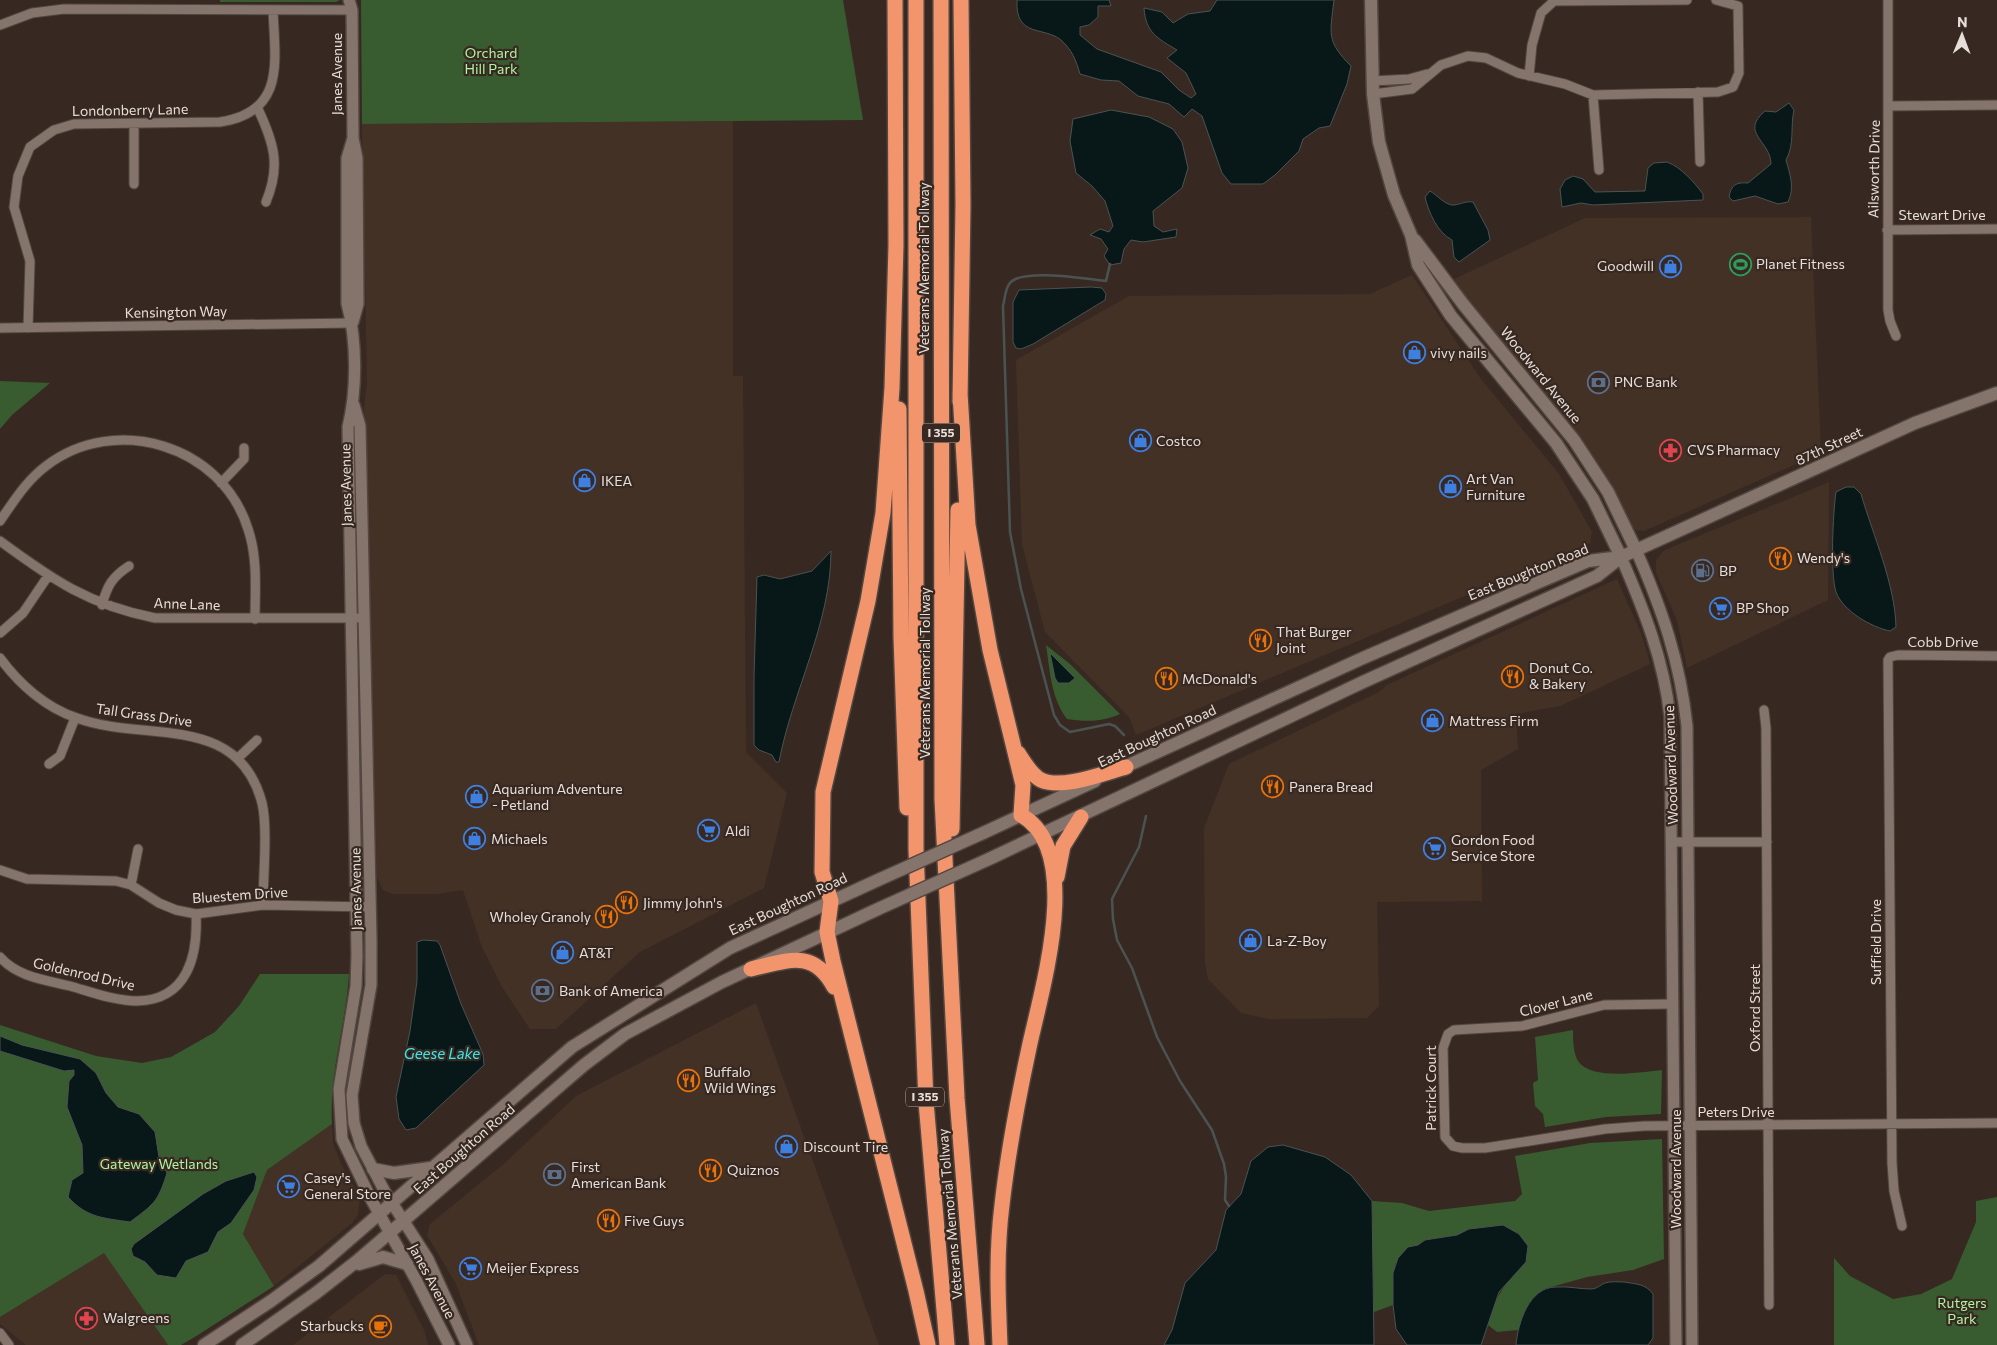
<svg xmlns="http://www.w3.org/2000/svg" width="1997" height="1345" font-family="Commissioner,sans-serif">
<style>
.built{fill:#443126}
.green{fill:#385b30}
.water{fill:#081718;stroke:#4b5352}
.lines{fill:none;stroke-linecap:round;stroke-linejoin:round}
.stream{stroke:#4b5352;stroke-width:2.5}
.minor-casing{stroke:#524641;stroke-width:11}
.tertiary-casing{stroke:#524641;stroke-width:14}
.secondary-casing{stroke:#524641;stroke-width:15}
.motorway-casing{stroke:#524641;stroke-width:18}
.minor{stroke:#85746b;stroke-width:9}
.tertiary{stroke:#85746b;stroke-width:11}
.secondary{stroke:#85746b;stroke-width:12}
.motorway{stroke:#f2946c;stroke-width:15}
.secondary-bridge-casing{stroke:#524641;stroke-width:15;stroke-linecap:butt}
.secondary-bridge{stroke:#85746b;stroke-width:12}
.labels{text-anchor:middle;stroke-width:4.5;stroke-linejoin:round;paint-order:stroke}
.shield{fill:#372921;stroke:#b2a8a2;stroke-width:1}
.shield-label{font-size:12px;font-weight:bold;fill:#e7ded9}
.park-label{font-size:14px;fill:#aef59f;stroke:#372921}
.street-label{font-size:14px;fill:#e7ded9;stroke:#372921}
.poi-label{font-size:14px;fill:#e7ded9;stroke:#372921;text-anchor:start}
.water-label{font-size:15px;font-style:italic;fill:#39e8ed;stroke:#372921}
</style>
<rect width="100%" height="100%" fill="#372921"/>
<path class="built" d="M733,121V376H743L746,752L787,793L764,888L640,952L556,1029H530L502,987L482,947L463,890L437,894H392L383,890L377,877L371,650L366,575L364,408L367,382L362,124Z
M1811,217L1821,453L1644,531L1636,530L1631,526L1594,459L1512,354L1450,281L1585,218Z
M1412,275L1481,379L1559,474L1592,532L1590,543L1136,735L1129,717L1045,632L1022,544L1016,360L1129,296L1370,294Z
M1829,482L1828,600L1687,668L1677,620L1656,573V560L1660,555L1665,550Z
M1617,579L1641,633L1650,664L1560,706L1516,714L1518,749L1481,770L1482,901L1377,902L1379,1006L1367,1018L1269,1019L1241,1013L1208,979L1205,963L1204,828L1229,764L1379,692L1387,685Z
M756,1003L879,1345H479L456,1284L427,1235L430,1224L506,1162L576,1096Z
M332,1124L333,1143L341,1164L360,1197L358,1215L352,1223L274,1286L243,1234L267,1170Z
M105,1252L168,1345H26L0,1324V1317Z
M385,1274L396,1275L424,1330L428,1345H293Z"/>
<path class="green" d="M220,0H340L336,2H220Z
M361,0H843L863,120L362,124Z
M0,381L50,383L12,415L0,429Z
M1046,645L1070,664L1120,714C1102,722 1086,722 1067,719C1051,698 1050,671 1046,645Z
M260,974H349C346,1024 329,1073 332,1124L267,1170L243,1234L274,1286L198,1335L181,1345H168L104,1253L0,1317V1025L96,1056L142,1063L171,1057L215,1032L239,1006Z
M1573,1030C1573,1039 1573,1052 1578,1061C1592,1081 1641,1072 1662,1070L1661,1114L1606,1117L1545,1127L1543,1114L1535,1106L1533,1083L1538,1080L1535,1037Z
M1662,1139L1664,1259L1633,1270L1587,1277L1544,1289L1529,1305L1518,1330L1497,1332L1488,1325C1496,1296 1504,1283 1526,1262L1503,1225L1469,1229L1457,1235L1425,1240L1395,1264L1393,1305L1374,1312L1372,1201L1402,1203L1429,1211L1515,1201L1522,1194L1515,1156L1590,1143Z
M1997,1197V1345H1834V1258L1850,1276L1893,1299L1921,1294L1952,1279L1976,1222V1201Z"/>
<path class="water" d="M1017,0H1109L1111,6H1098V17L1089,25L1080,27V35L1097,49L1161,72L1179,90L1191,98L1196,94L1186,73L1167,58L1177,50C1157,38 1146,33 1144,8L1162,12L1173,23L1188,14L1210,11L1217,0H1334C1330,34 1326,41 1351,66L1347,84L1330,126L1319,128L1303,139L1299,151L1275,175L1263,184H1231L1222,173L1202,116L1192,109L1184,117L1169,104L1138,96L1119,81L1101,80L1080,74C1076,60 1072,50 1061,40C1044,26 1015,38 1017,0Z
M1789,103L1794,110C1790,127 1795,144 1786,160C1790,175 1795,187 1788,202L1778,204L1755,196L1733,201L1729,197C1731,185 1736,182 1748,183L1771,164C1771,141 1739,133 1765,111L1776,112Z
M1111,110L1149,117L1173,129L1182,142L1188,168L1182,188L1153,211L1154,226L1163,232L1177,229L1176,237L1143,242L1131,240L1124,249L1121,263L1110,265L1104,256L1108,249L1101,239L1090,235L1100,229L1109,232L1113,226L1105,201L1092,186L1076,173L1070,141L1073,119Z
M1667,162C1681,167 1694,182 1703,194V200L1593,205L1581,203L1562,207L1560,189L1565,180L1573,176L1583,179L1595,192L1645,191L1648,168L1654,163Z
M1430,191C1437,195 1446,206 1454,205C1462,204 1465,201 1473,202L1488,230L1490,240L1459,262L1454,257L1452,240C1437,232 1429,213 1425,197Z
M1091,287L1102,288L1106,294L1105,300L1033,344L1021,349L1016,348L1013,342V302L1019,290Z
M1846,487H1854L1861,494C1873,535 1895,584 1896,627L1890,631C1871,627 1843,611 1836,592C1830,573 1833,513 1836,492Z
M831,551C831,624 792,692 779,762H776L772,755L759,750L754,745V676L757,577L764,575L780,579L812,571Z
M1050,653L1075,678L1069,683H1058L1055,678Z
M423,940L437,941L440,945L461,1004L483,1054L484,1065L416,1128L406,1130L399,1119L396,1097L410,1031L417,981V942Z
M0,1036L22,1045L80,1059L96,1073L106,1093L118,1107L139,1114L155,1132L159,1157L167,1173C158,1202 154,1204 130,1222C104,1218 87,1218 68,1197L72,1180L83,1173L82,1145L67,1107L69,1081L74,1075V1070L64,1071L0,1051Z
M1283,1145L1325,1157L1351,1175L1372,1201L1374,1345H1164L1172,1330L1185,1283L1216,1250L1226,1210L1241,1194L1251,1161L1268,1147Z
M254,1172L257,1177L254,1190L231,1223L218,1232L208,1252L186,1261L176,1278L157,1275L145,1262L133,1256L131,1249L134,1244L203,1194L226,1181Z
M1503,1225L1519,1234L1528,1246L1526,1262L1499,1292L1481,1345H1407L1396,1329L1393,1305V1273L1398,1258L1408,1247L1418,1245L1425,1240L1457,1235L1469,1229Z
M1624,1282C1636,1284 1646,1284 1653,1294V1338L1648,1345H1516C1518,1323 1529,1287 1556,1287C1568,1286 1579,1289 1591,1289C1597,1289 1600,1285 1605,1283C1611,1281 1618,1282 1624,1282Z"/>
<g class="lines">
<path class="stream" d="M1110,264L1106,281C1087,279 1022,268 1010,283C1005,288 1005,299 1003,306L1010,532L1021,589L1054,715L1060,725L1070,732L1109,724L1115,726L1124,735
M1146,816L1139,847L1112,899L1113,919L1117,940L1132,968L1157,1037L1180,1081L1212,1130L1224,1164L1226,1177L1225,1200L1229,1206"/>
<defs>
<path id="minor" d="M1888,0V310L1890,321L1896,336
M0,25L32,13L64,9L352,10
M1529,76L1532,45L1541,13L1554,1L1687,0
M1372,81L1409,79L1427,74
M1698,92L1700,162
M1373,94L1412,89L1441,65L1468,56L1486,58L1518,73L1565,84L1593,95L1718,92L1733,87L1739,73L1738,6L1716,0
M1593,95L1599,170
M1889,106L1997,105
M258,109C274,143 281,166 266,202
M134,123V184
M1887,230L1997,229
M0,328L352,323
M28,328L30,261L14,207L18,176L30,147L54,130L74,124L220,122C286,112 275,62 273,10
M221,483L244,459V448
M0,521C14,501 26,481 46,466C115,413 222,445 248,529C258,558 255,590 255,619
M0,541C53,580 89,605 155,618H357
M102,605C107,586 112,577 129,566
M0,633L23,613L48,576
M0,658C19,684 46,708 77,718C144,743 238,711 262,803C268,828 263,878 263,905
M1764,710L1766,728L1769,1305
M239,757L257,740
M49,764L60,756L75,718
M1672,842H1767
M0,870L27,879L116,881L131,885L159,903L176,910L196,914L263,905L371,907
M131,885L138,849
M0,957C17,977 46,980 70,986C91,992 115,1001 137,1001C188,1000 198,955 196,914
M1673,1004L1604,1005L1522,1026L1454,1030L1448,1034L1443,1048L1445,1137L1453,1146L1462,1148H1485L1605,1129L1644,1126L1997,1123
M1902,1226L1894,1191L1892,1163L1888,660L1890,657L1898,655L1997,656
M0,1333L9,1345"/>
<path id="tertiary" d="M349,0L352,10L353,138L357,158L358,304L353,322
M353,138L347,158V304C357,340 357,390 348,427L357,956L356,986L339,1089L342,1139L371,1199L416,1280L449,1345
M354,405L360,426L371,939V985L352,1095L354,1123L361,1146L385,1192L428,1259L467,1345
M1636,550C1662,609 1680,661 1687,726L1692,1345
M1621,557C1644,610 1664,660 1670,717L1676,1345"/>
<path id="secondary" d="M1371,0L1373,94L1379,142L1394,195L1411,235L1418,265L1451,316L1556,443L1593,499L1621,557
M1415,240L1463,304L1574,440L1608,492L1636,550
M1118,770L1363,658L1588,561L1621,557
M983,833L1095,781
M989,859L1363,682L1597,576L1621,557L1915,423L1997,393
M373,1169L394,1173L430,1168
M359,1264L383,1257L407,1264
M204,1345L271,1301L319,1266L572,1047L730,948L878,880
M242,1345L316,1293L357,1261L584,1065L625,1034L722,982L878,909"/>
<path id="motorway" d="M895,0L896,245L892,388L883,513L868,601L823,792L822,872L831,901L827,932L833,961L916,1291L928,1345
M916,0V849L926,1102L947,1345
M941,0L942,799L957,1098L977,1345
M960,393L968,525L990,650L1023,785L1021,815C1085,851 1041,991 1029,1048C1018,1099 1008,1152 1002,1205C996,1252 998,1298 1000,1345
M960,402L963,204L961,0
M899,409L901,637L907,808
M1018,753C1024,762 1031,775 1041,780C1062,790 1104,773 1126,767
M952,829L958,510
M1057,877L1063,846L1081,817
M751,969C787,961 813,948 834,987"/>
</defs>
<use href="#minor" class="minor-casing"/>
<use href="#tertiary" class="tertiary-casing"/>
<use href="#secondary" class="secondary-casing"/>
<use href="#motorway" class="motorway-casing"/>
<use href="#minor" class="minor"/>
<use href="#tertiary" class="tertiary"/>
<use href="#secondary" class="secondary"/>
<use href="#motorway" class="motorway"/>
<defs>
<path id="secondary-bridge" d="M878,880L983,833
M878,909L989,859"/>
</defs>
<use href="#secondary-bridge" class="secondary-bridge-casing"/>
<use href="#secondary-bridge" class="secondary-bridge"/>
</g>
<defs>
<symbol id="stadium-ring" viewBox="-11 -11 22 22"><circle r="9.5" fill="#372921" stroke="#2e9e5b" stroke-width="1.5"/><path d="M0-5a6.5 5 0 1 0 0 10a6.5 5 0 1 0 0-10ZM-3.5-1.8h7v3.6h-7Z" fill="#2e9e5b"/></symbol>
<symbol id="shop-ring" viewBox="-11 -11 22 22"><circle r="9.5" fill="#372921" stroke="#3f7fe0" stroke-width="1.5"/><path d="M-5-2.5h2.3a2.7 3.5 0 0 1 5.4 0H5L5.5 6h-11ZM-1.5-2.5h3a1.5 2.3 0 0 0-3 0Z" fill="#3f7fe0"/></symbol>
<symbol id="bank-ring" viewBox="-11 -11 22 22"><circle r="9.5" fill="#372921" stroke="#5c6f8a" stroke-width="1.5"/><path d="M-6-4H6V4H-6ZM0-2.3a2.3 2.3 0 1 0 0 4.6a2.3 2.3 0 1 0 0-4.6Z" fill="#5c6f8a"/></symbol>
<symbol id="pharmacy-ring" viewBox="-11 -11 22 22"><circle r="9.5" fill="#372921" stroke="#e0444e" stroke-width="1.5"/><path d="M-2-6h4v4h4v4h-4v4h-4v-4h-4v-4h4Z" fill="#e0444e"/></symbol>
<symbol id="restaurant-ring" viewBox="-11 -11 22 22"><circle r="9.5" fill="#372921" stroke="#e8710a" stroke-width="1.5"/><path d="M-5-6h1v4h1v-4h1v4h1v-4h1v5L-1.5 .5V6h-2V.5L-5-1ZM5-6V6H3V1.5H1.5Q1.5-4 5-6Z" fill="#e8710a"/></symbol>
<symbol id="fuel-ring" viewBox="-11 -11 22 22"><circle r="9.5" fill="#372921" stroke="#5c6f8a" stroke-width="1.5"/><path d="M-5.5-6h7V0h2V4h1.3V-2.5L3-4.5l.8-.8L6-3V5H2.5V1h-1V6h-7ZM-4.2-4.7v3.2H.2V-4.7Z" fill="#5c6f8a"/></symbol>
<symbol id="supermarket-ring" viewBox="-11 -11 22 22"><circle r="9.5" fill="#372921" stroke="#3f7fe0" stroke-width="1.5"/><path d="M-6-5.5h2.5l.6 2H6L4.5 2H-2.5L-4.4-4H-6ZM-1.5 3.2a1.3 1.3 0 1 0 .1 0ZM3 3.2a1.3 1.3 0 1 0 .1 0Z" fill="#3f7fe0"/></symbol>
<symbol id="cafe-ring" viewBox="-11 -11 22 22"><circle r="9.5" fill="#372921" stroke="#e8710a" stroke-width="1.5"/><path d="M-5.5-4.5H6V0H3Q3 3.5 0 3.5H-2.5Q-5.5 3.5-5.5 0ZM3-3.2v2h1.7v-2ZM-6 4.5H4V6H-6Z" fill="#e8710a"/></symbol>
</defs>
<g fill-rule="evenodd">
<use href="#stadium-ring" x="1728" y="252" width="25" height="25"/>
<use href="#shop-ring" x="1658" y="254" width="25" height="25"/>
<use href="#shop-ring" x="1402" y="340" width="25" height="25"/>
<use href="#bank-ring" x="1586" y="370" width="25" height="25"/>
<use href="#shop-ring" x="1128" y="428" width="25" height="25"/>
<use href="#pharmacy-ring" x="1658" y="438" width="25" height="25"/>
<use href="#shop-ring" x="572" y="468" width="25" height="25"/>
<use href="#shop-ring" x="1438" y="474" width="25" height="25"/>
<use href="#restaurant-ring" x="1768" y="546" width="25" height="25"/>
<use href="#fuel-ring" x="1690" y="558" width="25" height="25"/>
<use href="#supermarket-ring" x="1708" y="596" width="25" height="25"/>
<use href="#restaurant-ring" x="1248" y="628" width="25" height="25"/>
<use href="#restaurant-ring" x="1500" y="664" width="25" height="25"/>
<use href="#restaurant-ring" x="1154" y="666" width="25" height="25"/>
<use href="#shop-ring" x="1420" y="708" width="25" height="25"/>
<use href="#restaurant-ring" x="1260" y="774" width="25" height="25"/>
<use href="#shop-ring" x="464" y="784" width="25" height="25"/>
<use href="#supermarket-ring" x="696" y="818" width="25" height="25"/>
<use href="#shop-ring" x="462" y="826" width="25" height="25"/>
<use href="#supermarket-ring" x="1422" y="836" width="25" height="25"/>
<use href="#restaurant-ring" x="614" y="890" width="25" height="25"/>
<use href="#restaurant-ring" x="594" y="904" width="25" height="25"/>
<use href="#shop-ring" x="1238" y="928" width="25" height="25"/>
<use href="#shop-ring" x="550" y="940" width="25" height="25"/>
<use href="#bank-ring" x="530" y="978" width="25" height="25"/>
<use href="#restaurant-ring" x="676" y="1068" width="25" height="25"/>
<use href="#shop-ring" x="774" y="1134" width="25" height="25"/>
<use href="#restaurant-ring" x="698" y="1158" width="25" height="25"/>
<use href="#bank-ring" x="542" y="1162" width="25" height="25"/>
<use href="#supermarket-ring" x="276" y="1174" width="25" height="25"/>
<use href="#restaurant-ring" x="596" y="1208" width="25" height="25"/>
<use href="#supermarket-ring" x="458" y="1256" width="25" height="25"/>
<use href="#pharmacy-ring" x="74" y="1306" width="25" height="25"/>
<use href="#cafe-ring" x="368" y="1314" width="25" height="25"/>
</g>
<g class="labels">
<g class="shield">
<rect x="922" y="423.5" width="38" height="19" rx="4"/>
<rect x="906" y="1087.5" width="38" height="19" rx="4"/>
</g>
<g class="shield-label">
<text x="941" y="437">I 355</text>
<text x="925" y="1101">I 355</text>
</g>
<g class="park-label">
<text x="491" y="58">Orchard<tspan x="491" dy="16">Hill Park</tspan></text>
<text x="159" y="1169">Gateway Wetlands</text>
<text x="1962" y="1308">Rutgers<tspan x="1962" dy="16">Park</tspan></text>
</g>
<g class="street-label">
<text transform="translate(337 74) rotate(-90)" y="5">Janes Avenue</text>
<text transform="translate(130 110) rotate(-1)" y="5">Londonberry Lane</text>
<text transform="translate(1874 169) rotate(-89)" y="5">Ailsworth Drive</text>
<text x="1942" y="220">Stewart Drive</text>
<text transform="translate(924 268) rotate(-90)" y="5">Veterans Memorial Tollway</text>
<text transform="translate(176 312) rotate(-1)" y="5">Kensington Way</text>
<text transform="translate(1541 375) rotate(51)" y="5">Woodward Avenue</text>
<text transform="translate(1829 446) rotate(-25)" y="5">87th Street</text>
<text transform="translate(346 485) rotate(-91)" y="5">Janes Avenue</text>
<text transform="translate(1528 572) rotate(-22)" y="5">East Boughton Road</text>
<text transform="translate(187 604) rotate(2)" y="5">Anne Lane</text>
<text x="1943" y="647">Cobb Drive</text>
<text transform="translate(925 673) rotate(-90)" y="5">Veterans Memorial Tollway</text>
<text transform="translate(144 715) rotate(8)" y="5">Tall Grass Drive</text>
<text transform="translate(1157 736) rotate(-25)" y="5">East Boughton Road</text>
<text transform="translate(1671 765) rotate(-92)" y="5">Woodward Avenue</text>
<text transform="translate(356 889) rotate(-91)" y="5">Janes Avenue</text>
<text transform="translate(240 895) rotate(-4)" y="5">Bluestem Drive</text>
<text transform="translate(788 904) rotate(-25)" y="5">East Boughton Road</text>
<text transform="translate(1876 942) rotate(-90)" y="5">Suffield Drive</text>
<text transform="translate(84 974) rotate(13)" y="5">Goldenrod Drive</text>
<text transform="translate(1556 1003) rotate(-14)" y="5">Clover Lane</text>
<text transform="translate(1755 1008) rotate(-90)" y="5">Oxford Street</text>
<text transform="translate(1431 1088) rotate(-90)" y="5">Patrick Court</text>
<text x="1736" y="1117">Peters Drive</text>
<text transform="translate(464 1149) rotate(-41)" y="5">East Boughton Road</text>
<text transform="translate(1676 1169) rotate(-90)" y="5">Woodward Avenue</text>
<text transform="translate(950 1214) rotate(-95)" y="5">Veterans Memorial Tollway</text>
<text transform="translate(432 1281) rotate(62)" y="5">Janes Avenue</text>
</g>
<g class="poi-label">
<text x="1756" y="269">Planet Fitness</text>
<text x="1654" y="271" text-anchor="end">Goodwill</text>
<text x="1430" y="358">vivy nails</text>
<text x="1614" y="387">PNC Bank</text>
<text x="1156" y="446">Costco</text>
<text x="1687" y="455">CVS Pharmacy</text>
<text x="1466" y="484">Art Van<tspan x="1466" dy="16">Furniture</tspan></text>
<text x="601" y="486">IKEA</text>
<text x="1797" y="563">Wendy's</text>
<text x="1719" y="576">BP</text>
<text x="1736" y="613">BP Shop</text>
<text x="1276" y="637">That Burger<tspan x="1276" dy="16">Joint</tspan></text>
<text x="1529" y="673">Donut Co.<tspan x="1529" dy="16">&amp; Bakery</tspan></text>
<text x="1182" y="684">McDonald's</text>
<text x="1449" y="726">Mattress Firm</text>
<text x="1289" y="792">Panera Bread</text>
<text x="492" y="794">Aquarium Adventure<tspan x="492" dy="16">- Petland</tspan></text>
<text x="725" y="836">Aldi</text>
<text x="491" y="844">Michaels</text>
<text x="1451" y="845">Gordon Food<tspan x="1451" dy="16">Service Store</tspan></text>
<text x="643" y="908">Jimmy John's</text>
<text x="591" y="922" text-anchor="end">Wholey Granoly</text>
<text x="1267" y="946">La-Z-Boy</text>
<text x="579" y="958">AT&amp;T</text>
<text x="559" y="996">Bank of America</text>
<text x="704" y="1077">Buffalo<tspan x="704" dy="16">Wild Wings</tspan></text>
<text x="803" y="1152">Discount Tire</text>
<text x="571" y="1172">First<tspan x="571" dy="16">American Bank</tspan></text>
<text x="727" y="1175">Quiznos</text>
<text x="304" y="1183">Casey's<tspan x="304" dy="16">General Store</tspan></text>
<text x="624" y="1226">Five Guys</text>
<text x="486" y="1273">Meijer Express</text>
<text x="103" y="1323">Walgreens</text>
<text x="364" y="1331" text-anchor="end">Starbucks</text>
</g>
<g class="water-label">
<text x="442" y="1059">Geese Lake</text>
</g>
</g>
<g transform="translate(1962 35) rotate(1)" stroke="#372921" stroke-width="4" paint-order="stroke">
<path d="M0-4L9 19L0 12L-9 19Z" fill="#e7ded9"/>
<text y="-8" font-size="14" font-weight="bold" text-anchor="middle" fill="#e7ded9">N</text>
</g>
</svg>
